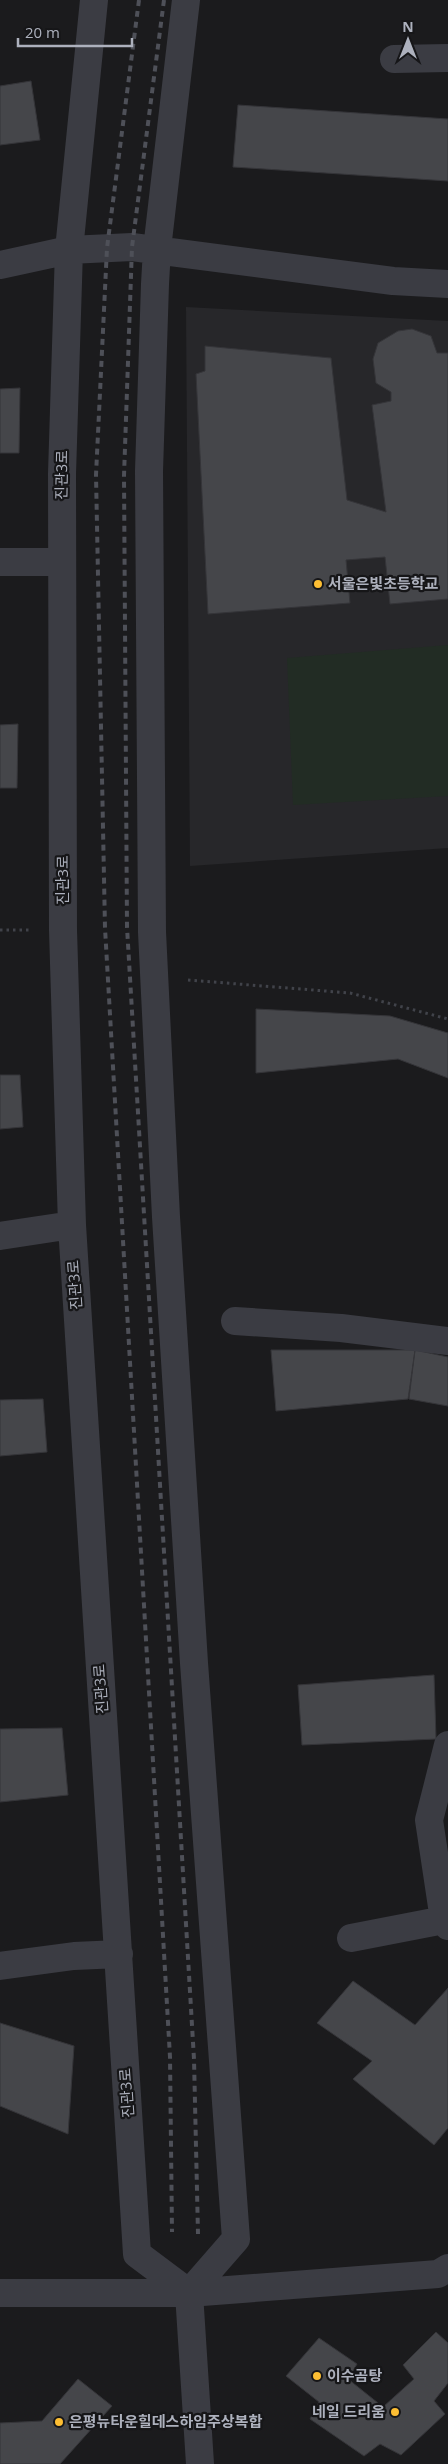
<svg xmlns="http://www.w3.org/2000/svg" width="448" height="2464" font-family="'Open Sans','Noto Sans KR',sans-serif">
<style>
.built{fill:#27272a}
.green{fill:#222c24}
.building{fill:#45464a;stroke:#353539}
.lines{fill:none;stroke-linecap:round;stroke-linejoin:round}
.path{stroke:#41434a;stroke-width:3;stroke-dasharray:2.5 4;stroke-linecap:butt}
.minor{stroke:#3b3c43;stroke-width:28}
.rail{stroke:#4e5058;stroke-width:4;stroke-dasharray:6 5;stroke-linecap:butt}
.poi-dot{fill:#fdbe33;stroke:#161618;stroke-width:2}
.labels{text-anchor:middle;stroke-width:4.5;stroke-linejoin:round;paint-order:stroke}
.street-label{font-size:15px;fill:#adb1bd;stroke:#161618}
.poi-label{font-size:15px;font-weight:bold;fill:#adb1bd;stroke:#161618;text-anchor:start}
</style>
<rect width="100%" height="100%" fill="#1b1b1d"/>
<path class="built" d="M186,307L448,321V848L190,866Z"/>
<path class="green" d="M448,645V796L293,805L287,658Z"/>
<path class="building" d="M31,81L40,140L0,145V86Z
M238,105L448,119V181L233,167Z
M412,329L431,336L437,353H448V599L390,604L385,557L346,560L350,603L208,614L196,374L205,371V346L331,358L347,500L386,512L372,405L391,401V392L376,383L373,359L378,343L398,331Z
M20,388L19,453H0V389Z
M18,724L17,788H0V725Z
M256,1009L390,1016L448,1033V1078L398,1059L256,1073Z
M0,1075H20L23,1127L0,1129Z
M271,1350H415L408,1399L276,1411Z
M415,1350L448,1357V1406L409,1399Z
M43,1399L47,1452L0,1456V1400Z
M434,1675L436,1739L302,1745L298,1685Z
M62,1728L68,1795L0,1802V1729Z
M353,1981L415,2025L448,1988V2128L434,2145L353,2079L372,2061L317,2023Z
M0,2023L74,2046L68,2134L0,2106Z
M436,2332L448,2343V2383L434,2401L445,2414L401,2455L380,2444L364,2456L310,2419L319,2402L286,2376L319,2338L357,2364L348,2379L383,2407L414,2379L403,2365Z
M78,2379L112,2406L60,2464H0V2423L42,2421Z"/>
<g class="lines">
<path class="path" d="M0,930H29
M188,980L350,993L448,1019"/>
<path class="minor" d="M94,0L69,250L62,474L63,930L72,1225L137,2254L189,2293
M186,0L157,249L155,284L149,471L152,932L166,1217L194,1663L236,2239L189,2293L200,2464
M394,59L448,58
M0,265L69,250L132,247L393,281L448,284
M0,562H62
M0,1236L72,1225
M235,1321L341,1328L448,1341
M448,1745L429,1820L444,1920L448,1926
M351,1938L444,1920
M0,1966L74,1956L119,1954
M0,2293H189L438,2274L448,2268"/>
<path class="rail" d="M139,0L107,248L96,475L105,928L170,2057L172,2232
M164,0L132,247L124,476L127,927L194,2059L198,2234"/>
</g>
<g class="poi-dot">
<circle cx="318" cy="584" r="5"/>
<circle cx="317" cy="2376" r="5"/>
<circle cx="395" cy="2412" r="5"/>
<circle cx="59" cy="2422" r="5"/>
</g>
<g class="labels">
<g class="street-label">
<text transform="translate(62 475) rotate(-89)" y="5">진관3로</text>
<text transform="translate(63 880) rotate(-90)" y="5">진관3로</text>
<text transform="translate(75 1285) rotate(-94)" y="5">진관3로</text>
<text transform="translate(101 1689) rotate(-94)" y="5">진관3로</text>
<text transform="translate(127 2093) rotate(-94)" y="5">진관3로</text>
</g>
<g class="poi-label">
<text x="328" y="589">서울은빛초등학교</text>
<text x="327" y="2381">이수곰탕</text>
<text x="385" y="2417" text-anchor="end">네일 드리움</text>
<text x="69" y="2427">은평뉴타운힐데스하임주상복합</text>
</g>
</g>
<g transform="translate(408 40)" stroke="#161618" stroke-width="4" paint-order="stroke">
<path d="M0-4L9 19L0 12L-9 19Z" fill="#adb1bd"/>
<text y="-8" font-size="14" font-weight="bold" text-anchor="middle" fill="#adb1bd">N</text>
</g>
<path d="M18 38v8h114v-8" fill="none" stroke="#adb1bd" stroke-width="2.5"/>
<text x="25" y="38" font-size="15" fill="#adb1bd" stroke="#161618" stroke-width="4" paint-order="stroke">20 m</text>
</svg>
